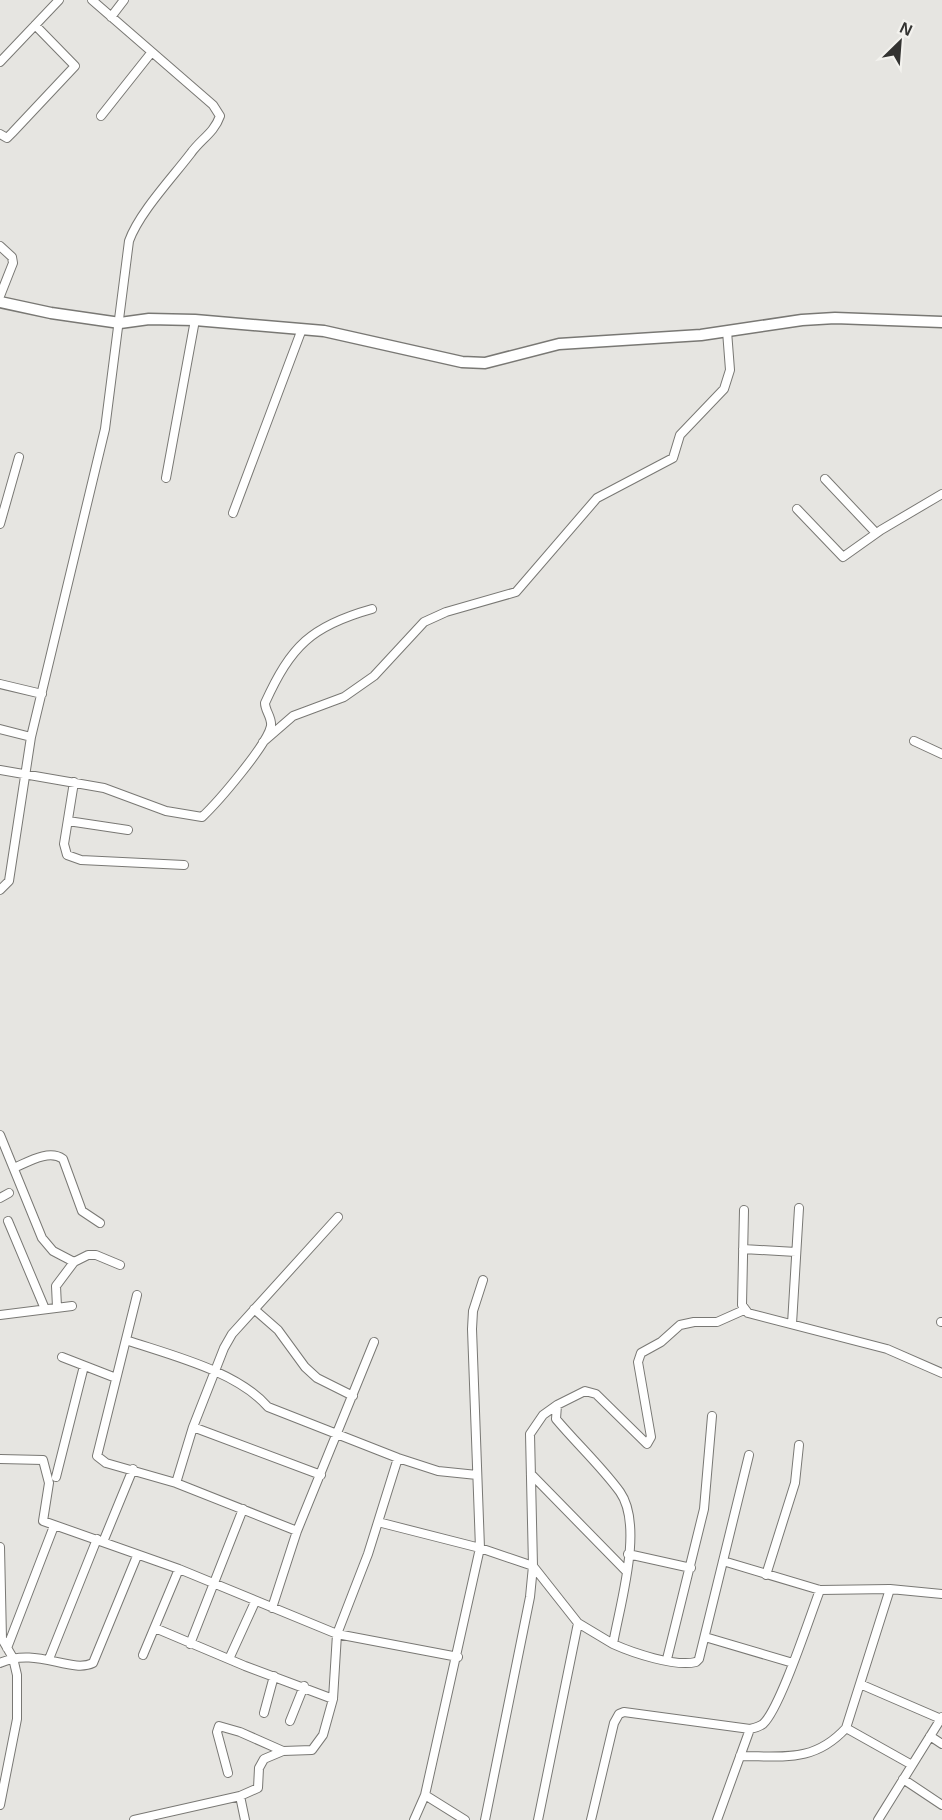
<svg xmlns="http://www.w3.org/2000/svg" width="942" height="1820" font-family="Arial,sans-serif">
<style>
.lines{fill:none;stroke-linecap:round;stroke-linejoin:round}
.minor-casing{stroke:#797874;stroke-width:10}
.tertiary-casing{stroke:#797874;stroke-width:13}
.minor{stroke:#fff;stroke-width:8}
.tertiary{stroke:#fff;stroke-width:10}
</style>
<rect width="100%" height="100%" fill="#e6e5e1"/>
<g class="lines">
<defs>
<path id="minor" d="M111,17L124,0
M0,62L59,0
M101,116L151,53
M0,134L7,138L12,133L75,66L35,25
M0,246L12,257L13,263L0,296
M166,478L195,320
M825,479L876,533
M797,509L843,557L881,530L942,494
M233,513L302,329
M0,524L19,457
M0,684L42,694
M0,729L31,737
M914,741L942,754
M263,742L293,716L344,697L374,676L424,622L446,612L516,592L597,498L673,458L680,435L724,389L730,370L727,331
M0,770L104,788L166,811L202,817C218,802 267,745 271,726C272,717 265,711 265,703C291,646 311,626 372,609
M74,782L64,844L67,855L81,860L184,865
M68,821L128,830
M0,890L9,881L31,737L105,429L129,241C139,213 172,178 191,153C201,139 214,133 220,116L213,105L92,0
M0,1135L42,1238L53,1251L74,1262
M14,1168C28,1162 49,1149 63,1159L82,1211L100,1223
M0,1198L9,1193
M744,1210L742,1305L748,1313L887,1349L942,1373
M8,1221L45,1309
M743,1249L796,1252
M137,1295L97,1456L106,1463L176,1483
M57,1307L56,1286L74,1262L88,1255H96L120,1265
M254,1309L278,1330L305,1367L317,1378L353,1396
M0,1315L72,1306
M941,1322H942
M792,1324L799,1208
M126,1340C170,1355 237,1371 268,1407L398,1458L438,1471L477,1475
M62,1357L116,1378
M193,1427L224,1348L232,1334L338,1217
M0,1459L43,1460L49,1483L43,1521L179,1569L337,1634L458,1657
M531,1474L626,1571
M56,1477L84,1366
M378,1522L480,1548L533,1566L578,1623
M297,1531L176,1483L193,1427L321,1475
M103,1542L133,1469
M0,1547L2,1639L13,1658L17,1675V1719L0,1805
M628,1554L691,1568
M723,1561L820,1590L890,1589L942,1594
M766,1575L795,1483L799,1445
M272,1608L297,1531L374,1342
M155,1628L245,1666L333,1699
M705,1637L793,1663
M190,1644L243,1509
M613,1644C633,1653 675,1667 696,1662L699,1659L749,1455
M7,1648L54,1526
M143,1655L179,1569
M49,1659L97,1539
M229,1659L255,1602
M667,1659L704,1509L712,1416
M0,1663C35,1646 71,1674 93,1663L137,1556
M860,1684L941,1719
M264,1713L274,1676
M290,1721L304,1686
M846,1728L912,1765
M930,1736L942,1744
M740,1756C783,1756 814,1763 846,1728L890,1589
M228,1773L217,1732L219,1726L240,1732L283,1751
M903,1779L942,1805
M425,1795L465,1820
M240,1796L258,1788L259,1768L264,1759L283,1751L312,1750L323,1735L333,1699L337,1634L368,1554L398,1458
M134,1820L240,1796L245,1820
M414,1820L425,1795L480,1548L472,1329L473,1311L483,1280
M485,1820L530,1597L533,1566L530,1434L543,1415L557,1405
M538,1820L578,1623L613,1644C620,1604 644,1526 620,1492C601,1466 576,1443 556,1419L557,1405L585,1391L596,1394L647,1444L651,1437L638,1362L641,1353L661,1342L680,1325L694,1322H717L744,1310
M591,1820L614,1723L619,1714L624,1712L750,1729C754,1728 759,1727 763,1724C780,1709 810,1616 820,1590
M717,1820L750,1729
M878,1820L942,1717"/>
<path id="tertiary" d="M0,302L51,313L120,323L149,319L195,320L324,331L462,362L485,363L559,344L701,335L802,320L835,318L942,322"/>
</defs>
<use href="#minor" class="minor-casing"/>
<use href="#tertiary" class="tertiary-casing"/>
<use href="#minor" class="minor"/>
<use href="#tertiary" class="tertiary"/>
</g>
<g transform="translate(900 42) rotate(25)" stroke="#f3f2ee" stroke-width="4.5" paint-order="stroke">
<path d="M0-4.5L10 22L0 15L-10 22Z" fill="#333331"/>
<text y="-9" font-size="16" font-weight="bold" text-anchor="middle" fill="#333331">N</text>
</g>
</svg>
